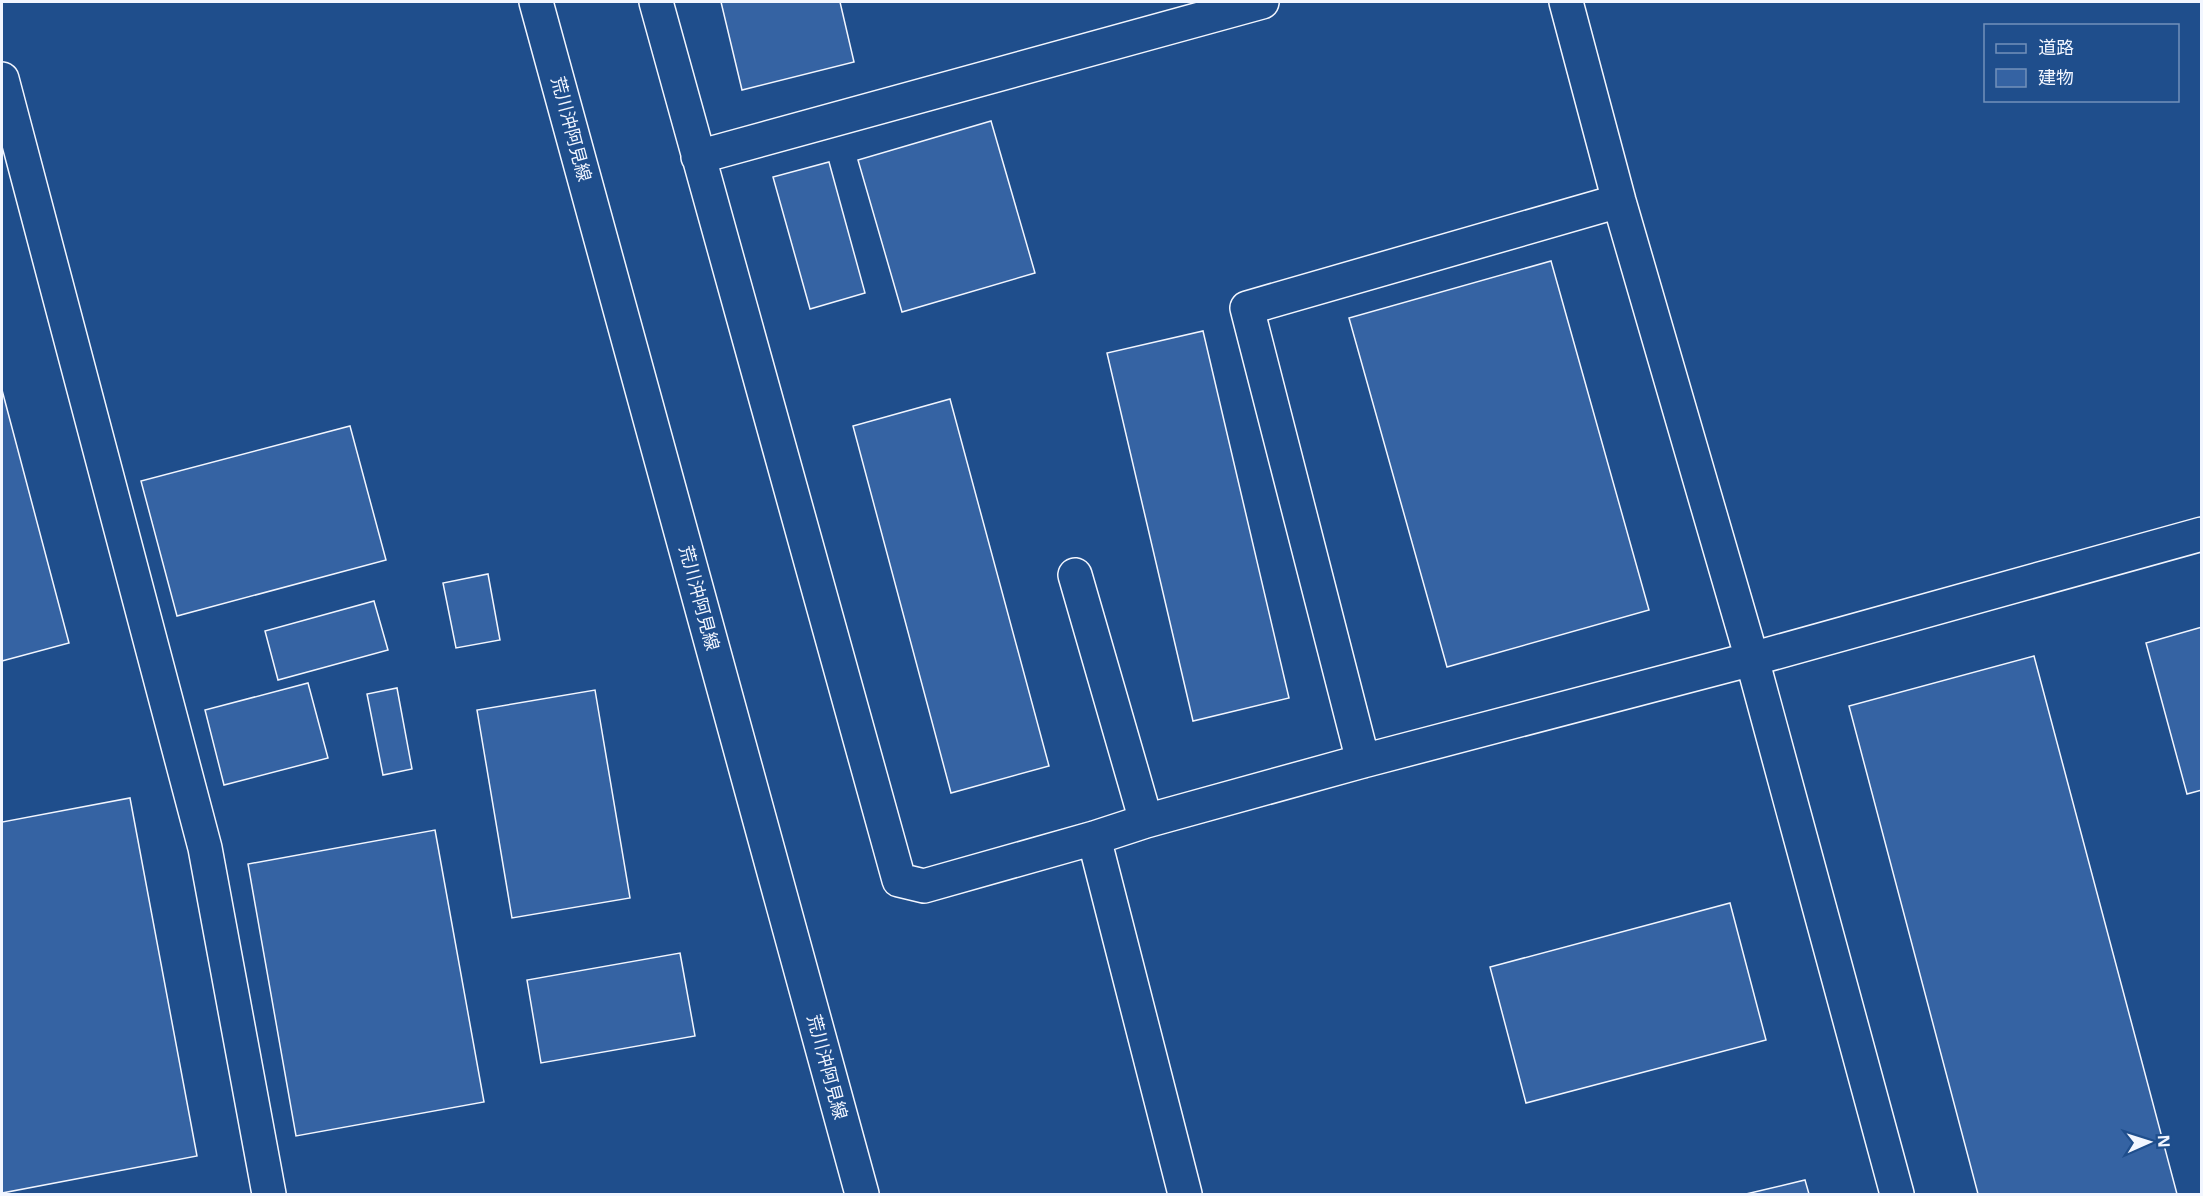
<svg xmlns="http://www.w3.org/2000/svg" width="2203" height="1196" font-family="'Open Sans','Noto Sans JP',sans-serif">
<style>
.building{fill:#3563a3;stroke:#f2f6ff;stroke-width:1.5}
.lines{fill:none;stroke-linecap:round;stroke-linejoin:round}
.minor-casing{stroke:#f2f6ff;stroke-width:36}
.major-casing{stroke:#f2f6ff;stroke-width:36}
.minor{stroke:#1f4e8c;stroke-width:33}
.major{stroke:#1f4e8c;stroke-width:33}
.labels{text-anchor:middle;stroke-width:4.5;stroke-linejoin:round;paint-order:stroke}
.street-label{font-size:18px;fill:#f2f6ff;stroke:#1f4e8c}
</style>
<rect width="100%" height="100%" fill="#1f4e8c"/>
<path class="building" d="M721,2H840L854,62L742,90Z
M991,121L1035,273L902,312L858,160Z
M829,162L865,293L810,309L773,177Z
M1551,261L1649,610L1447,667L1349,318Z
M1203,331L1289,698L1193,721L1107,353Z
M2,390L69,643L2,661Z
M950,399L1049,766L951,793L853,426Z
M350,426L386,560L177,616L141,481Z
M488,574L500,640L456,648L443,583Z
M374,601L388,650L278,680L265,631Z
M2202,627V790L2187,794L2146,643Z
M2034,656L2177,1194H1978L1849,706Z
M308,683L328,758L224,785L205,710Z
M397,688L412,769L383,775L367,694Z
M595,690L630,898L512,918L477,710Z
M130,798L197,1156L2,1193V822Z
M435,830L484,1102L296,1136L248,864Z
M1730,903L1766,1040L1526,1103L1490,967Z
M680,953L695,1036L541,1063L527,980Z
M1805,1180L1809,1194H1746Z"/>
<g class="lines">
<defs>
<path id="minor" d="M656,2L899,880L924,886L1094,838L1146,821L1363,761L1752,659L2202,534
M1566,2L1619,201L1752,659L1897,1194
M2,79L205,848L269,1194
M698,157L1262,2
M1075,575L1146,821
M1363,761L1247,308L1619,201
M1094,838L1185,1194"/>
<path id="major" d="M536,2L862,1194"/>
</defs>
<use href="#minor" class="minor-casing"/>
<use href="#major" class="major-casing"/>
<use href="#minor" class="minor"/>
<use href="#major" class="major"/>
</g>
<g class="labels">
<g class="street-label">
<text transform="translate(571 129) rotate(75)" y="6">荒川沖阿見線</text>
<text transform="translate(699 598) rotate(75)" y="6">荒川沖阿見線</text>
<text transform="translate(827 1067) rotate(75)" y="6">荒川沖阿見線</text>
</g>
</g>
<rect width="2203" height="1196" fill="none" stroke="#f2f6ff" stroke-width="6"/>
<rect x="1984" y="24" width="195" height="78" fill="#1f4e8c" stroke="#7391ba" stroke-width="1.5"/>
<rect x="1996" y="44" width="30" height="9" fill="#1f4e8c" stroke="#7391ba" stroke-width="1.5"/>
<text x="2038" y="54" font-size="18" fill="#f2f6ff">道路</text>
<rect x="1996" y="69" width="30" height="18" fill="#3563a3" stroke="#7391ba" stroke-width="1.5"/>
<text x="2038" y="84" font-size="18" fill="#f2f6ff">建物</text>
<g transform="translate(2149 1142) rotate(87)" stroke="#1f4e8c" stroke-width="4.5" paint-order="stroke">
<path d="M0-4.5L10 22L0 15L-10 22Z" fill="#f2f6ff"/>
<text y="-9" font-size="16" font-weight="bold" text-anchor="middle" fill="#f2f6ff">N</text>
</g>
</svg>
